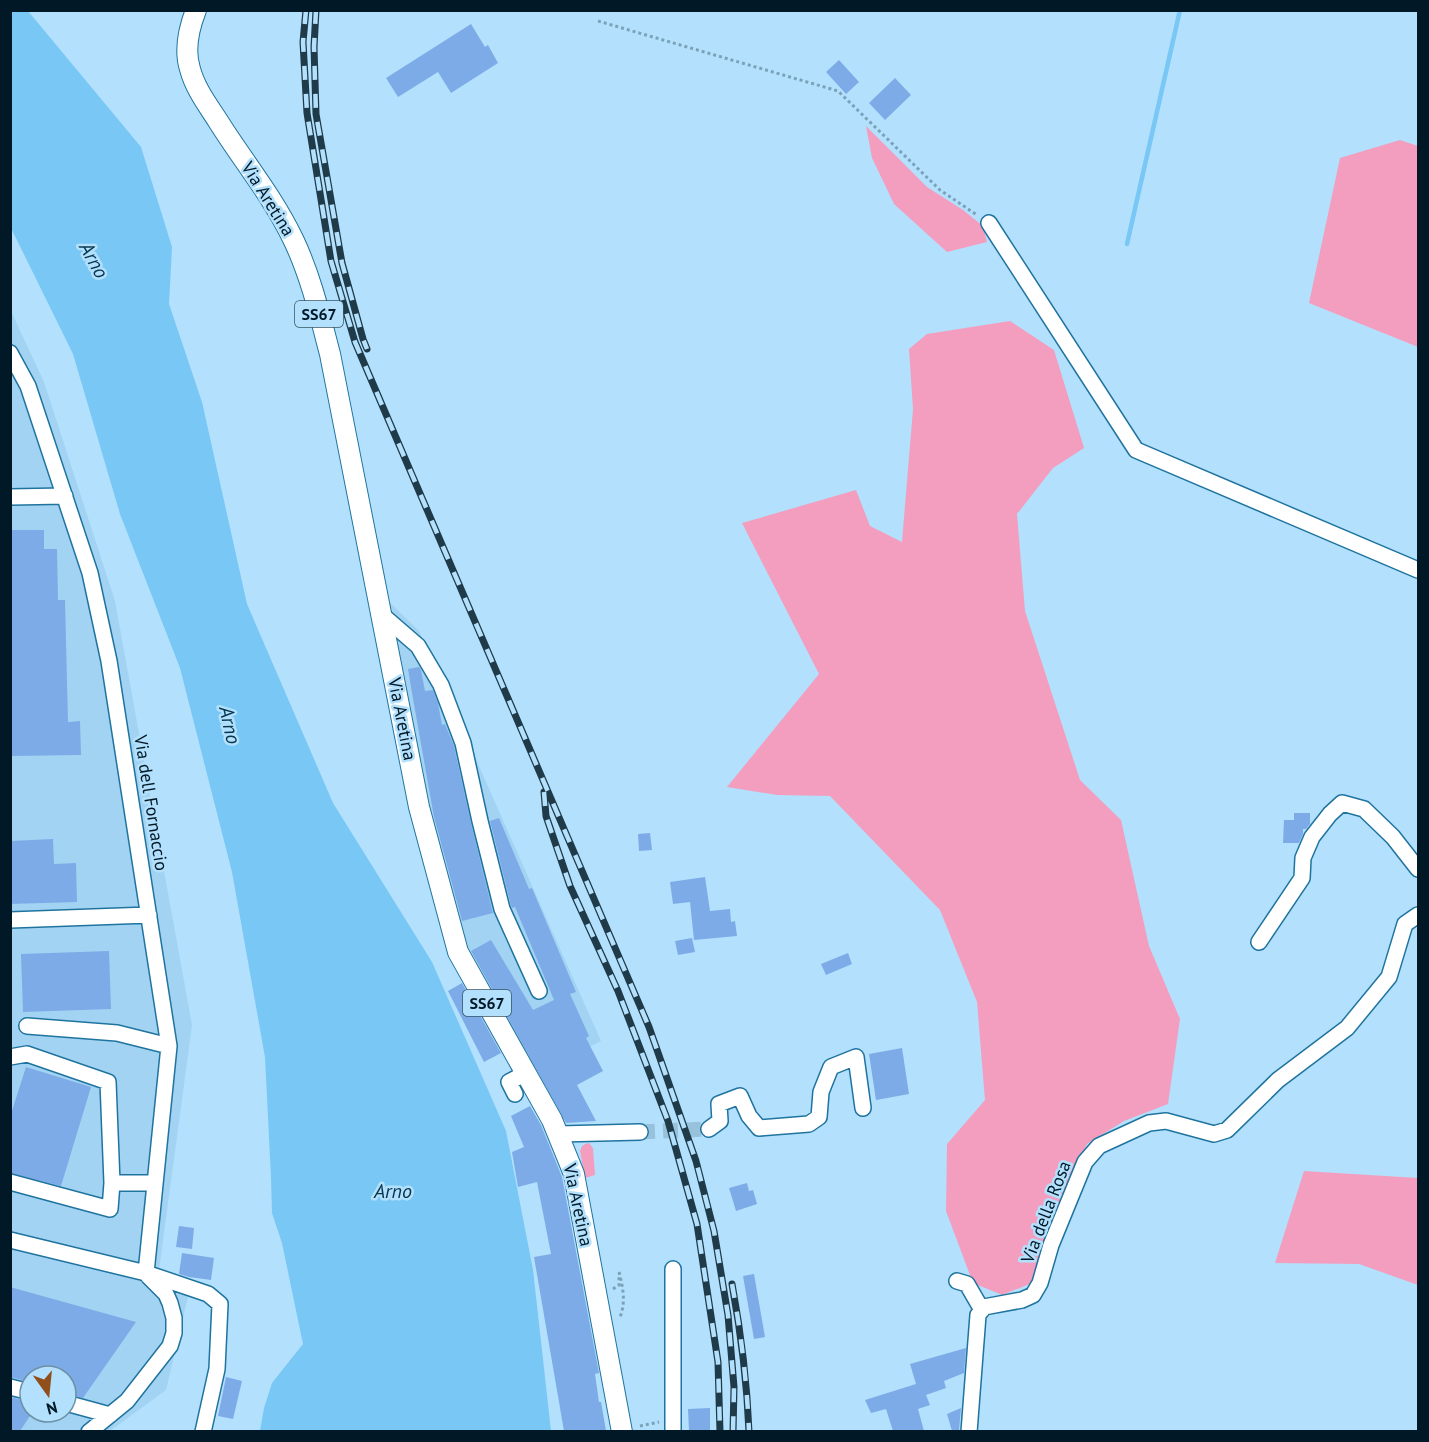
<svg xmlns="http://www.w3.org/2000/svg" width="1429" height="1442" font-family="'PT Sans',sans-serif">
<style>
.built{fill:#a3d3f2;fill-rule:evenodd}
.green{fill:#f39ebe}
.water{fill:#78c7f5}
.lines{fill:none;stroke-linecap:round;stroke-linejoin:round}
.stream{stroke:#78c7f5;stroke-width:4.5}
.building{fill:#7dabe8}
.minor-tunnel{stroke:#98c2dc;stroke-width:15;stroke-dasharray:15 8;stroke-linecap:butt}
.minor-casing{stroke:#1f749f;stroke-width:18}
.major-casing{stroke:#1f749f;stroke-width:22}
.path{stroke:#7ba2b9;stroke-width:3;stroke-dasharray:3 3;stroke-linecap:butt}
.minor{stroke:#fff;stroke-width:15}
.major{stroke:#fff;stroke-width:20}
.rail-casing{stroke:#1f3a49;stroke-width:7}
.rail{stroke:#b3e0fc;stroke-width:4.5;stroke-dasharray:14;stroke-linecap:butt}
.labels{text-anchor:middle;stroke-width:5;stroke-linejoin:round;paint-order:stroke}
.shield{fill:#b3e0fc;stroke:#365566;stroke-width:1.5}
.shield-label{font-size:16px;font-weight:bold;fill:#011926}
.street-label{font-size:18px;fill:#011926;stroke:#b3e0fc}
.water-label{font-size:20px;font-style:italic;fill:#06364d;stroke:#b3e0fc}
</style>
<rect width="100%" height="100%" fill="#b3e0fc"/>
<path class="built" d="M10,309L44,382L115,601L192,1025L159,1270L191,1284L166,1390L110,1431H11ZM30,1376H66V1412H30Z
M364,577L419,631L601,1041L522,1082L446,949Z"/>
<path class="green" d="M866,126L927,187L963,210L983,226L987,242L947,252L894,204L872,158Z
M1400,140L1418,146V347L1309,303L1340,158Z
M1010,321L1054,350L1084,448L1053,468L1017,514L1025,611L1080,780L1121,820L1149,946L1180,1019L1168,1104L1124,1121L1087,1144L1055,1215L1032,1283L1002,1295L973,1283L946,1211L947,1144L985,1100L977,1002L940,910L830,796L777,795L727,787L819,674L742,523L856,490L870,526L902,542L913,409L909,349L927,334Z
M589,1143L593,1148L595,1175L585,1178L580,1151C582,1145 584,1144 589,1143Z
M1304,1171L1418,1178V1285L1359,1264L1275,1263Z"/>
<path class="water" d="M11,10L28,11L141,147L172,247L169,304L202,402L247,604L333,803L432,962L506,1131L533,1270L551,1431H260L264,1408L272,1383L303,1344L282,1243L272,1213L271,1177L265,1057L232,872L180,668L120,514L73,354L11,228Z"/>
<g class="lines">
<path class="stream" d="M1127,244L1180,10"/>
</g>
<path class="building" d="M471,24L485,47L488,45L498,63L451,93L438,72L398,97L386,78Z
M839,60L859,82L846,94L826,72Z
M895,78L911,95L885,120L869,103Z
M10,530H44V549H57L58,600H65L68,722L80,721L81,755L10,756Z
M419,667L421,670L425,691L433,690L438,703L442,725L445,724L454,746L471,823L493,913L462,921L434,817L412,693L408,669Z
M1294,813H1310V824L1306,829H1303V834L1299,843H1283L1284,820H1294Z
M499,818L529,889L532,888L576,992L570,994L589,1036L586,1038L603,1071L577,1085L596,1121L566,1123L471,951L491,940L533,1010L554,1000L515,907L512,908L511,906L490,821Z
M650,833L652,850L639,851L638,834Z
M53,839L54,864L76,863L77,902L10,904V841Z
M705,877L710,911L730,909L731,922L735,921L737,936L694,940L690,902L673,904L670,882Z
M692,938L695,952L678,955L675,941Z
M109,951L111,1009L23,1012L21,954Z
M848,953L852,964L826,975L821,964Z
M462,983L501,1053L484,1062L448,991Z
M902,1048L909,1094L876,1100L869,1054Z
M26,1067L91,1087L61,1186L10,1173V1117Z
M530,1106L541,1125L562,1177L599,1373L595,1374L599,1402H601L606,1431H564L534,1257L551,1254L537,1182L518,1187L512,1152L524,1147L511,1116Z
M747,1183L749,1191L753,1190L757,1204L736,1211L729,1188Z
M179,1226L194,1228L192,1249L176,1247Z
M182,1253L214,1258L211,1280L189,1277L179,1274Z
M754,1274L765,1337L754,1339L743,1276Z
M10,1287L136,1322L83,1398L66,1393V1376H30V1382L10,1377Z
M966,1348L964,1373L944,1381L946,1388L926,1395L930,1405L918,1409L924,1431H893L886,1409L871,1413L865,1400L916,1384L910,1364Z
M226,1377L242,1381L233,1419L218,1416Z
M10,1397L26,1401L25,1404L30,1406V1416L20,1431H10Z
M710,1408V1431H689L688,1409Z
M961,1408L959,1431H952L947,1414Z"/>
<g class="lines">
<path class="minor-tunnel" d="M640,1132L709,1129"/>
<defs>
<path id="minor" d="M989,223L1136,450L1418,570
M10,353L28,386L90,573L109,661L169,1046L146,1273
M10,497L65,496
M381,614L418,646L441,685L463,743L480,821L502,909L539,991
M10,920L149,915
M1259,942L1302,878L1303,858L1312,837L1330,814L1342,803L1364,809L1393,837L1418,869
M27,1026L117,1033L169,1046
M10,1057L27,1054L108,1082L112,1183L110,1209L10,1182
M515,1094L509,1082L526,1073
M709,1129L720,1121L719,1104L740,1096L749,1116L759,1128L809,1124L819,1117L821,1092L831,1067L856,1057L863,1108
M559,1134L640,1132
M112,1183H155
M10,1240L146,1273L208,1294L220,1304L217,1369L203,1432
M957,1281L967,1284L982,1310
M10,1387L30,1392
M66,1403L110,1415
M89,1432L127,1401L170,1346L174,1333V1318L170,1303L166,1294L148,1276
M673,1432V1269
M969,1432L978,1315L984,1307L1022,1300L1033,1295L1040,1283L1051,1245L1085,1162L1099,1146L1149,1123L1166,1121L1214,1134L1227,1130L1278,1080L1347,1028L1389,977L1405,924L1418,915"/>
<path id="major" d="M196,10C189,28 184,50 190,69C195,88 207,104 218,121C243,161 274,198 294,241C311,277 320,316 330,354L419,807L458,952L552,1120L574,1174L622,1432"/>
</defs>
<use href="#minor" class="minor-casing"/>
<use href="#major" class="major-casing"/>
<path class="path" d="M598,21L838,91L940,190L977,215
M619,1272C623,1287 626,1303 620,1317
M613,1289L619,1285V1276
M640,1426L659,1422"/>
<use href="#minor" class="minor"/>
<use href="#major" class="major"/>
<defs>
<path id="rail" d="M306,10L303,42L307,113L331,261L355,342L649,1027L696,1161L714,1231L728,1315L734,1387L733,1432
M316,10L314,47L316,114L342,263L363,339L367,349
M544,792L546,816L570,886L618,991L668,1121L697,1224L718,1362L720,1432
M732,1284C741,1333 747,1382 749,1432"/>
</defs>
<use href="#rail" class="rail-casing"/>
<use href="#rail" class="rail"/>
</g>
<g class="labels">
<g class="shield">
<rect x="295" y="301" width="48" height="26" rx="4.5"/>
<rect x="463" y="990" width="48" height="26" rx="4.5"/>
</g>
<g class="shield-label">
<text x="319" y="320">SS67</text>
<text x="487" y="1009">SS67</text>
</g>
<g class="street-label">
<text transform="translate(268 199) rotate(58)" y="6">Via Aretina</text>
<text transform="translate(402 719) rotate(79)" y="6">Via Aretina</text>
<text transform="translate(151 803) rotate(81)" y="6">Via dell Fornaccio</text>
<text transform="translate(578 1205) rotate(78)" y="6">Via Aretina</text>
<text transform="translate(1046 1212) rotate(-69)" y="6">Via della Rosa</text>
</g>
<g class="water-label">
<text transform="translate(94 260) rotate(61)" y="7">Arno</text>
<text transform="translate(230 725) rotate(77)" y="7">Arno</text>
<text x="393" y="1198">Arno</text>
</g>
</g>
<rect width="1429" height="1442" fill="none" stroke="#011926" stroke-width="24"/>
<g transform="translate(48 1394) rotate(165)"><circle r="28" fill="#b3e0fc" stroke="#6c90a6" stroke-width="1.5"/>
<path d="M0-4.5L10 22L0 15L-10 22Z" fill="#91501b"/>
<text y="-9" font-size="16" font-weight="bold" text-anchor="middle" fill="#011926">N</text>
</g>
</svg>
